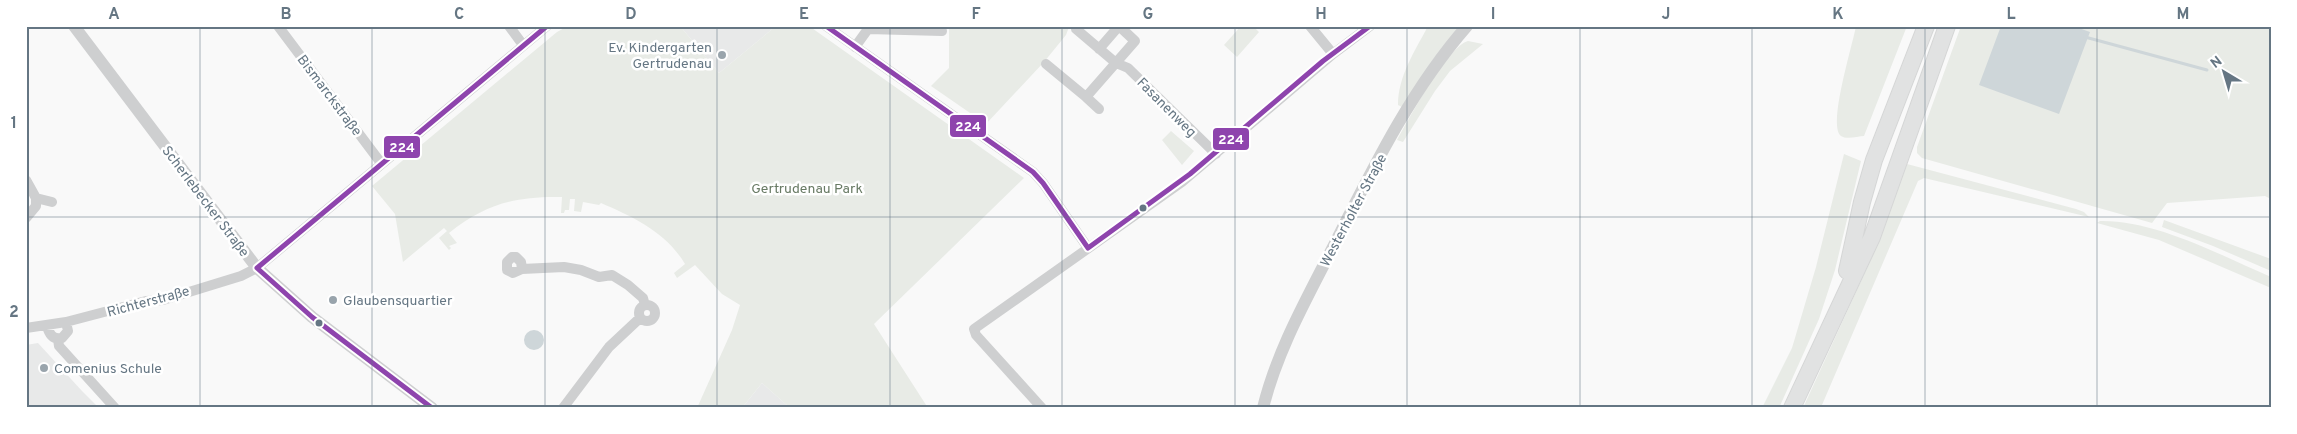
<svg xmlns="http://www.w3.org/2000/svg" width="2297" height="434" font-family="Overpass,sans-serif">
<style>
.built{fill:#e8e9e9}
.green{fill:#e8ebe6}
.water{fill:#ced6d9}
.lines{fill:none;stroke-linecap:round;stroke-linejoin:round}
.stream{stroke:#ced6d9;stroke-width:3}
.trunk-casing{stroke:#d5d6d6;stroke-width:18}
.minor{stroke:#cecfd0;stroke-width:10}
.tertiary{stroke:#cecfd0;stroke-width:12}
.trunk{stroke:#e1e2e2;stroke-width:16}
.bus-1-casing{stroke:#fff;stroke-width:9}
.bus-1{stroke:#8e44ad;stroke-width:5}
.grid{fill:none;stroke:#657683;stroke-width:1;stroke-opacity:0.55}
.poi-dot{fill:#99a4ac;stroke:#fff;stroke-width:2}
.bus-dot{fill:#657683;stroke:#fff;stroke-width:2}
.labels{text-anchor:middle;stroke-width:5;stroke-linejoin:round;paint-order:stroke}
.poi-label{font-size:14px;fill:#657683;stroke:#fff;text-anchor:start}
.street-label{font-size:14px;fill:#657683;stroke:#fff}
.park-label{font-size:14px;fill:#687a64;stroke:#fff}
.line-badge{stroke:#fff;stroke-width:2}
.badge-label{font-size:14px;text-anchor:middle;font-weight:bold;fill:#fff}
.neatline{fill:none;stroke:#657683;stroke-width:2}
.grid-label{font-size:16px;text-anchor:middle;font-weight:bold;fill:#657683}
</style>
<rect width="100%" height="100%" fill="#f9f9f9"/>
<path class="built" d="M680,26H776L719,73Z
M38,343L82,391L99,408H26V345Z
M762,383L790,408H742Z"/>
<path class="green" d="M568,26H680L719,73L776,26H809L1024,178L874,324L928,408H790L762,383L742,408H697L732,330L740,305L722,294L695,265L677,278L674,273L685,264C666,232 633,217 601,203L599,205L583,202L581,212L574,211L575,199H570L569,210H565L564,213H561L562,197C516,196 485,204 449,233L457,243L449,246L451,248L449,250L439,238L447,231L444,228L403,262L395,214L372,186L557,32Z
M949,26H1069V27L1066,35L1044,62L986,124L931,86L949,68Z
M1241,26H1253L1259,32L1237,57L1224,45Z
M1428,26H1454L1457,29L1432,61L1402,107L1398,105C1398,76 1415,51 1428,26Z
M1856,26H1907L1864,136C1858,136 1847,140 1841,136C1827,126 1853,44 1856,26Z
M1961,26H2271V199L2265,196L2167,203L2152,223L1922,158L1917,153V147Z
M1468,41L1483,44L1450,71L1435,91L1403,142L1397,140C1409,119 1447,47 1468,41Z
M1171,131L1194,151L1182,165L1162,140Z
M1844,154L1861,161L1835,270L1819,319L1779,408H1762L1792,348L1816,267Z
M1907,164L2076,209L2084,212L2089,217L1924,178L1918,181L1822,405L1824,408H1803L1872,257Z
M2164,220L2271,259V271L2213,246L2162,227Z
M2100,221C2156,220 2220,255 2271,277V288L2159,240L2097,223Z"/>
<path class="water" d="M2001,26H2073L2090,32L2059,114L1979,85Z
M524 340a10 10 0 1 1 20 0a10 10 0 1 1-20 0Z"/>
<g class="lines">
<path class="stream" d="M2085,37L2207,70"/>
<defs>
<path id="trunk" d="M1847,271L1862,202L1874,160L1926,26
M1792,408L1872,237L1947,26"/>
</defs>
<use href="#trunk" class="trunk-casing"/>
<path class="minor" d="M278,26L381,163
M509,26L523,45
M826,26L1033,172L1043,183L1088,248
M1310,26L1333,54
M1076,29L1116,63L1128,68L1216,154
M855,47L868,29L942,31
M1046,64L1086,97L1135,41L1119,26L1099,49
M1086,97L1099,109
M26,180L36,198V206L26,218
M36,198L52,202
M522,269L521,262L516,257H512L507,262V270L513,273L522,269L564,267L581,270L599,277L612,275L628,285L643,298L645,305
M639 313a8 8 0 1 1 16 0a8 8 0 1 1-16 0Z
M47,326C49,334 53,340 62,338L68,331L66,322
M26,328L66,322L146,301L163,300L241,276L257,268L547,26
M58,339L59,346L115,408
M563,408L609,347L640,318
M1042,408L976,335L974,329L1182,182L1333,54L1370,26"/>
<path class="tertiary" d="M74,26L257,268L312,317L432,408
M1263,408C1277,351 1306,300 1332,249C1371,172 1410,91 1467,26"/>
<use href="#trunk" class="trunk"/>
<defs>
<path id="bus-1" d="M826,26L1033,172L1043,183L1088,248
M1088,248L1190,174L1323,61L1370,26
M257,268L547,26
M257,268L312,317L432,408"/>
</defs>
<use href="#bus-1" class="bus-1-casing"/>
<use href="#bus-1" class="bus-1"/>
</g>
<path class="grid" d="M200,26V408M372,26V408M545,26V408M717,26V408M890,26V408M1062,26V408M1235,26V408M1407,26V408M1580,26V408M1752,26V408M1925,26V408M2097,26V408M26,217H2271"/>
<g class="poi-dot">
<circle cx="722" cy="55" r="5"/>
<circle cx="333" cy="300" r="5"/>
<circle cx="44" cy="368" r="5"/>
</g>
<g class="bus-dot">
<circle cx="1143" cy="208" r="4.5"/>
<circle cx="319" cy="323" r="4.5"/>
</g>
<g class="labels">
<g class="poi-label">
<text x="712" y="52" text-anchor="end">Ev. Kindergarten<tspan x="712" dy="16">Gertrudenau</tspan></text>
<text x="343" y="305">Glaubensquartier</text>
<text x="54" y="373">Comenius Schule</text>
</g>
<g class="street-label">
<text transform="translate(330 95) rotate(53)" y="5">Bismarckstraße</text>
<text transform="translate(1167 107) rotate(45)" y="5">Fasanenweg</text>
<text transform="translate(206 201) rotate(53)" y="5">Scherlebecker Straße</text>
<text transform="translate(1353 210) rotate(-62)" y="5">Westerholter Straße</text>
<text transform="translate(148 301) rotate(-15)" y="5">Richterstraße</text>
</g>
<g class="park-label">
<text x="807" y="193">Gertrudenau Park</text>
</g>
</g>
<g class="line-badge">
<rect x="949" y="114" width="38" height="24" rx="5" fill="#8e44ad"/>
<rect x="1212" y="127" width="38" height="24" rx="5" fill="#8e44ad"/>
<rect x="383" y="135" width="38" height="24" rx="5" fill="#8e44ad"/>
</g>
<g class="badge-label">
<text x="968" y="131">224</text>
<text x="1231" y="144">224</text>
<text x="402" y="152">224</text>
</g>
<rect width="2297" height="434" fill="none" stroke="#ffffff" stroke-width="55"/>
<g transform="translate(2224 72) rotate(322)" stroke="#ffffff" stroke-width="4" paint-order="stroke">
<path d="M0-4L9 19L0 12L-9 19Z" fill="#657683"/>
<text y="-8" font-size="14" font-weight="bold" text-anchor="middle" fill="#657683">N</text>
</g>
<rect x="28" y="28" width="2242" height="378" class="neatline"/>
<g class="grid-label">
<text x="114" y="19">A</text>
<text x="286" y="19">B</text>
<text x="459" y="19">C</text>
<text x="631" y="19">D</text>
<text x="804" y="19">E</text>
<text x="976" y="19">F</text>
<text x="1148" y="19">G</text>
<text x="1321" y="19">H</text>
<text x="1493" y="19">I</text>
<text x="1666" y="19">J</text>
<text x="1838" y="19">K</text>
<text x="2011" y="19">L</text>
<text x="2183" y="19">M</text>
<text x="14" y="128">1</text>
<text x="14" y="317">2</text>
</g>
</svg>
